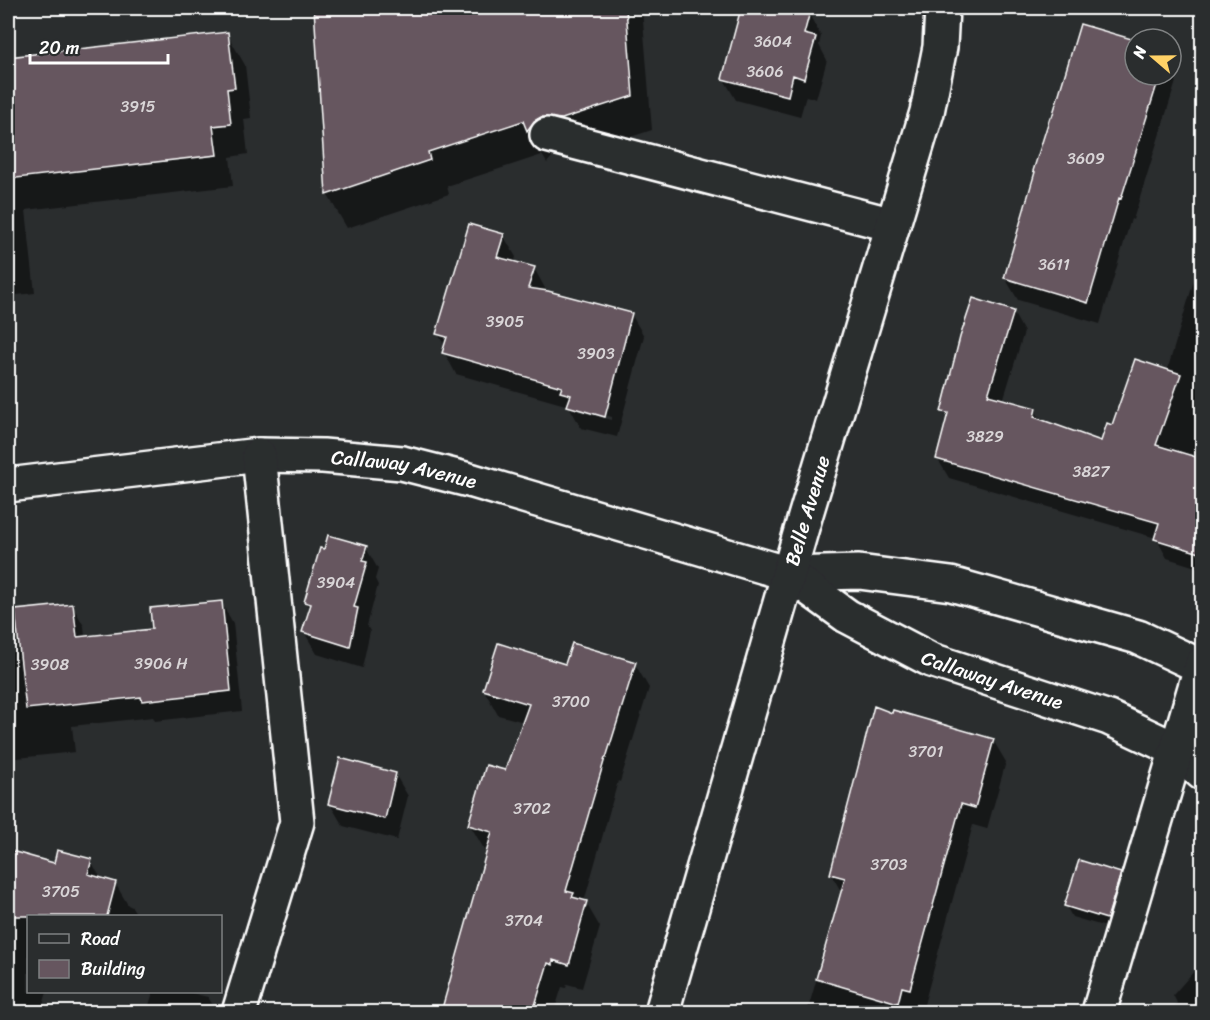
<svg xmlns="http://www.w3.org/2000/svg" width="1210" height="1020" font-family="Sriracha,sans-serif">
<style>
.shadow{fill:#0007;fill-rule:evenodd}
.building{fill:#66565f;stroke:#fff;stroke-width:1.5}
.lines{fill:none;stroke-linecap:round;stroke-linejoin:round}
.minor-casing{stroke:#fff;stroke-width:38}
.minor{stroke:#2a2d2e;stroke-width:33}
.labels{text-anchor:middle;stroke-width:5;stroke-linejoin:round;paint-order:stroke}
.number-label{font-size:16px;fill:#d9d5d7}
.street-label{font-size:20px;fill:#fff;stroke:#2a2d2e}
</style>
<rect width="100%" height="100%" fill="#2a2d2e"/>
<filter id="ink" filterUnits="userSpaceOnUse"><feTurbulence type="fractalNoise" baseFrequency=".0167" numOctaves="2"/><feDisplacementMap in="SourceGraphic" scale="12" xChannelSelector="R" yChannelSelector="G"/><feConvolveMatrix kernelMatrix="1 2 1 2 8 2 1 2 1" color-interpolation-filters="sRGB"/></filter>
<g filter="url(#ink)">
<path class="shadow" d="M315,8H642L652,130L582,153L561,151L553,156L547,163L542,155L447,186L449,194L347,228L327,194Z
M742,8H786L809,14L821,36L819,45L827,60L816,99L806,96L800,117L736,100L723,78Z
M227,34L245,65L251,118L244,119L248,154L230,157L233,186L26,210L35,293L8,296V58Z
M1135,41V75H1171V58L1179,72L1133,220L1131,219L1100,324L1018,300L1005,278L1036,174Z
M503,235L516,257L514,263L534,268L546,290L545,292L631,314L644,336L617,437L581,428L569,406L456,374L444,352L445,346L438,334ZM578,408L612,417V420L578,411Z
M1198,267L1202,269V569L1167,558L1156,538L949,478L937,458L948,420L943,411L1013,312L1024,332L1003,401L1035,410L1041,421L1102,443L1113,427L1167,371Z
M366,548L378,569L375,579L378,585L367,626L370,631L362,668L317,654L304,632L311,611L305,602Z
M221,602L233,623L242,711L155,721L153,717L72,726L75,752L8,759V616L72,605L84,626L85,637L154,631Z
M635,664L649,688L620,782L618,781L584,902L586,903L600,927L582,988L567,984L566,988L562,987L554,1012H440L449,984L451,985L489,851L484,849L470,825L506,772L524,722L498,715L484,690L566,666Z
M892,715L993,740L1006,762L987,829L973,825L922,1012H807L842,893L831,874Z
M395,774L408,796L397,840L343,826L330,804Z
M8,852L55,865L91,861L102,880L115,883L128,905L132,907L138,916H28V992H47L41,1012H8Z
M1120,874L1126,885L1113,929L1072,917L1066,906Z
M1202,962V1012H1169L1177,1003L1173,995Z
M153,992H187L208,997L217,1012H147Z"/>
<path class="building" d="M314,8H626L633,96L562,119L541,117L534,121L527,131L523,121L428,152L430,160L326,195Z
M741,8H811L804,34L816,37L804,79L793,75L788,96L722,79Z
M1080,24L1135,40V75H1160L1121,199L1119,198L1088,303L1004,278L1035,172L1033,171L1050,117H1052Z
M228,32L235,88L227,89L231,124L213,126L217,155L8,179V57Z
M469,224L504,234L497,257L535,267L528,288L548,291L632,313L605,417L567,406L571,395L560,392L562,387L442,353L447,337L436,334Z
M973,298L1014,311L988,395L1036,408L1034,417L1101,441L1107,423L1112,425L1135,359L1181,374L1156,445L1203,459V554L1154,539L1159,523L936,459L948,413L941,412L960,337Z
M328,535L367,546L362,561L367,562L354,607L358,608L350,647L302,632L311,604L304,602L320,548L324,549Z
M222,601L231,691L142,701L141,697L26,709L15,610L73,604L77,637L152,629L150,608Z
M498,643L565,664L572,643L636,662L606,758H605L566,891L574,893L572,897L587,901L569,965L553,960V965L548,963L533,1012H441L492,832L468,825L486,765L505,770L529,704L483,690Z
M874,706L892,713L893,710L994,739L975,808L961,804L910,989L902,987L898,1003L816,979L845,878L830,874Z
M340,758L396,773L385,819L328,804Z
M8,850L54,863L57,850L92,859L88,874L116,882L107,916H8Z
M1079,860L1121,873L1107,919L1064,906Z"/>
<g class="lines">
<defs>
<g id="minor">
<path d="M547,135L893,225"/>
<path id="s1" d="M8,485L259,455L323,456L402,463L473,481L789,574L859,572L951,584L1138,637L1202,667"/>
<path id="s2" d="M789,574L847,616L931,660L1109,718L1177,750L1202,773"/>
<path d="M239,1012L297,822L259,455"/>
<path id="s3" d="M662,1012L805,517L927,112L940,47L942,8"/>
<path d="M1099,1012L1202,664"/>
</g>
</defs>
<use href="#minor" class="minor-casing"/>
<use href="#minor" class="minor"/>
</g>
</g>
<g class="labels">
<g class="number-label">
<text x="773" y="47">3604</text>
<text x="765" y="77">3606</text>
<text x="138" y="112">3915</text>
<text x="1086" y="164">3609</text>
<text x="1054" y="270">3611</text>
<text x="505" y="327">3905</text>
<text x="596" y="359">3903</text>
<text x="985" y="442">3829</text>
<text x="1091" y="477">3827</text>
<text x="336" y="588">3904</text>
<text x="161" y="669">3906 H</text>
<text x="50" y="670">3908</text>
<text x="571" y="707">3700</text>
<text x="926" y="757">3701</text>
<text x="532" y="814">3702</text>
<text x="889" y="870">3703</text>
<text x="61" y="897">3705</text>
<text x="524" y="926">3704</text>
</g>
<g class="street-label">
<text dy="7" stroke="none"><textPath href="#s1" startOffset="399">Callaway Avenue</textPath></text>
<text dy="7" stroke="none"><textPath href="#s3" startOffset="522">Belle Avenue</textPath></text>
<text dy="7" stroke="none"><textPath href="#s2" startOffset="231">Callaway Avenue</textPath></text>
</g>
</g>
<rect width="1210" height="1020" fill="none" stroke="#2a2d2e" stroke-width="30"/>
<rect x="15" y="15" width="1180" height="990" fill="none" stroke="#fff" stroke-width="2" filter="url(#ink)"/>
<rect x="27" y="915" width="195" height="78" fill="#2a2d2e" stroke="#7f8182" stroke-width="1.5"/>
<rect x="39" y="934" width="30" height="9" fill="#2a2d2e" stroke="#7f8182" stroke-width="1.5"/>
<text x="81" y="945" font-size="18" fill="#ffffff">Road</text>
<rect x="39" y="960" width="30" height="18" fill="#66565f" stroke="#7f8182" stroke-width="1.5"/>
<text x="81" y="975" font-size="18" fill="#ffffff">Building</text>
<g transform="translate(1153 57) rotate(290)"><circle r="28" fill="#2a2d2e" stroke="#7f8182" stroke-width="1.5"/>
<path d="M0-4.5L10 22L0 15L-10 22Z" fill="#ffd166"/>
<text y="-9" font-size="16" font-weight="bold" text-anchor="middle" fill="#ffffff">N</text>
</g>
<path d="M30 54v9h138v-9" fill="none" stroke="#ffffff" stroke-width="3"/>
<text x="39" y="54" font-size="18" fill="#ffffff" stroke="#2a2d2e" stroke-width="4.5" paint-order="stroke">20 m</text>
</svg>
